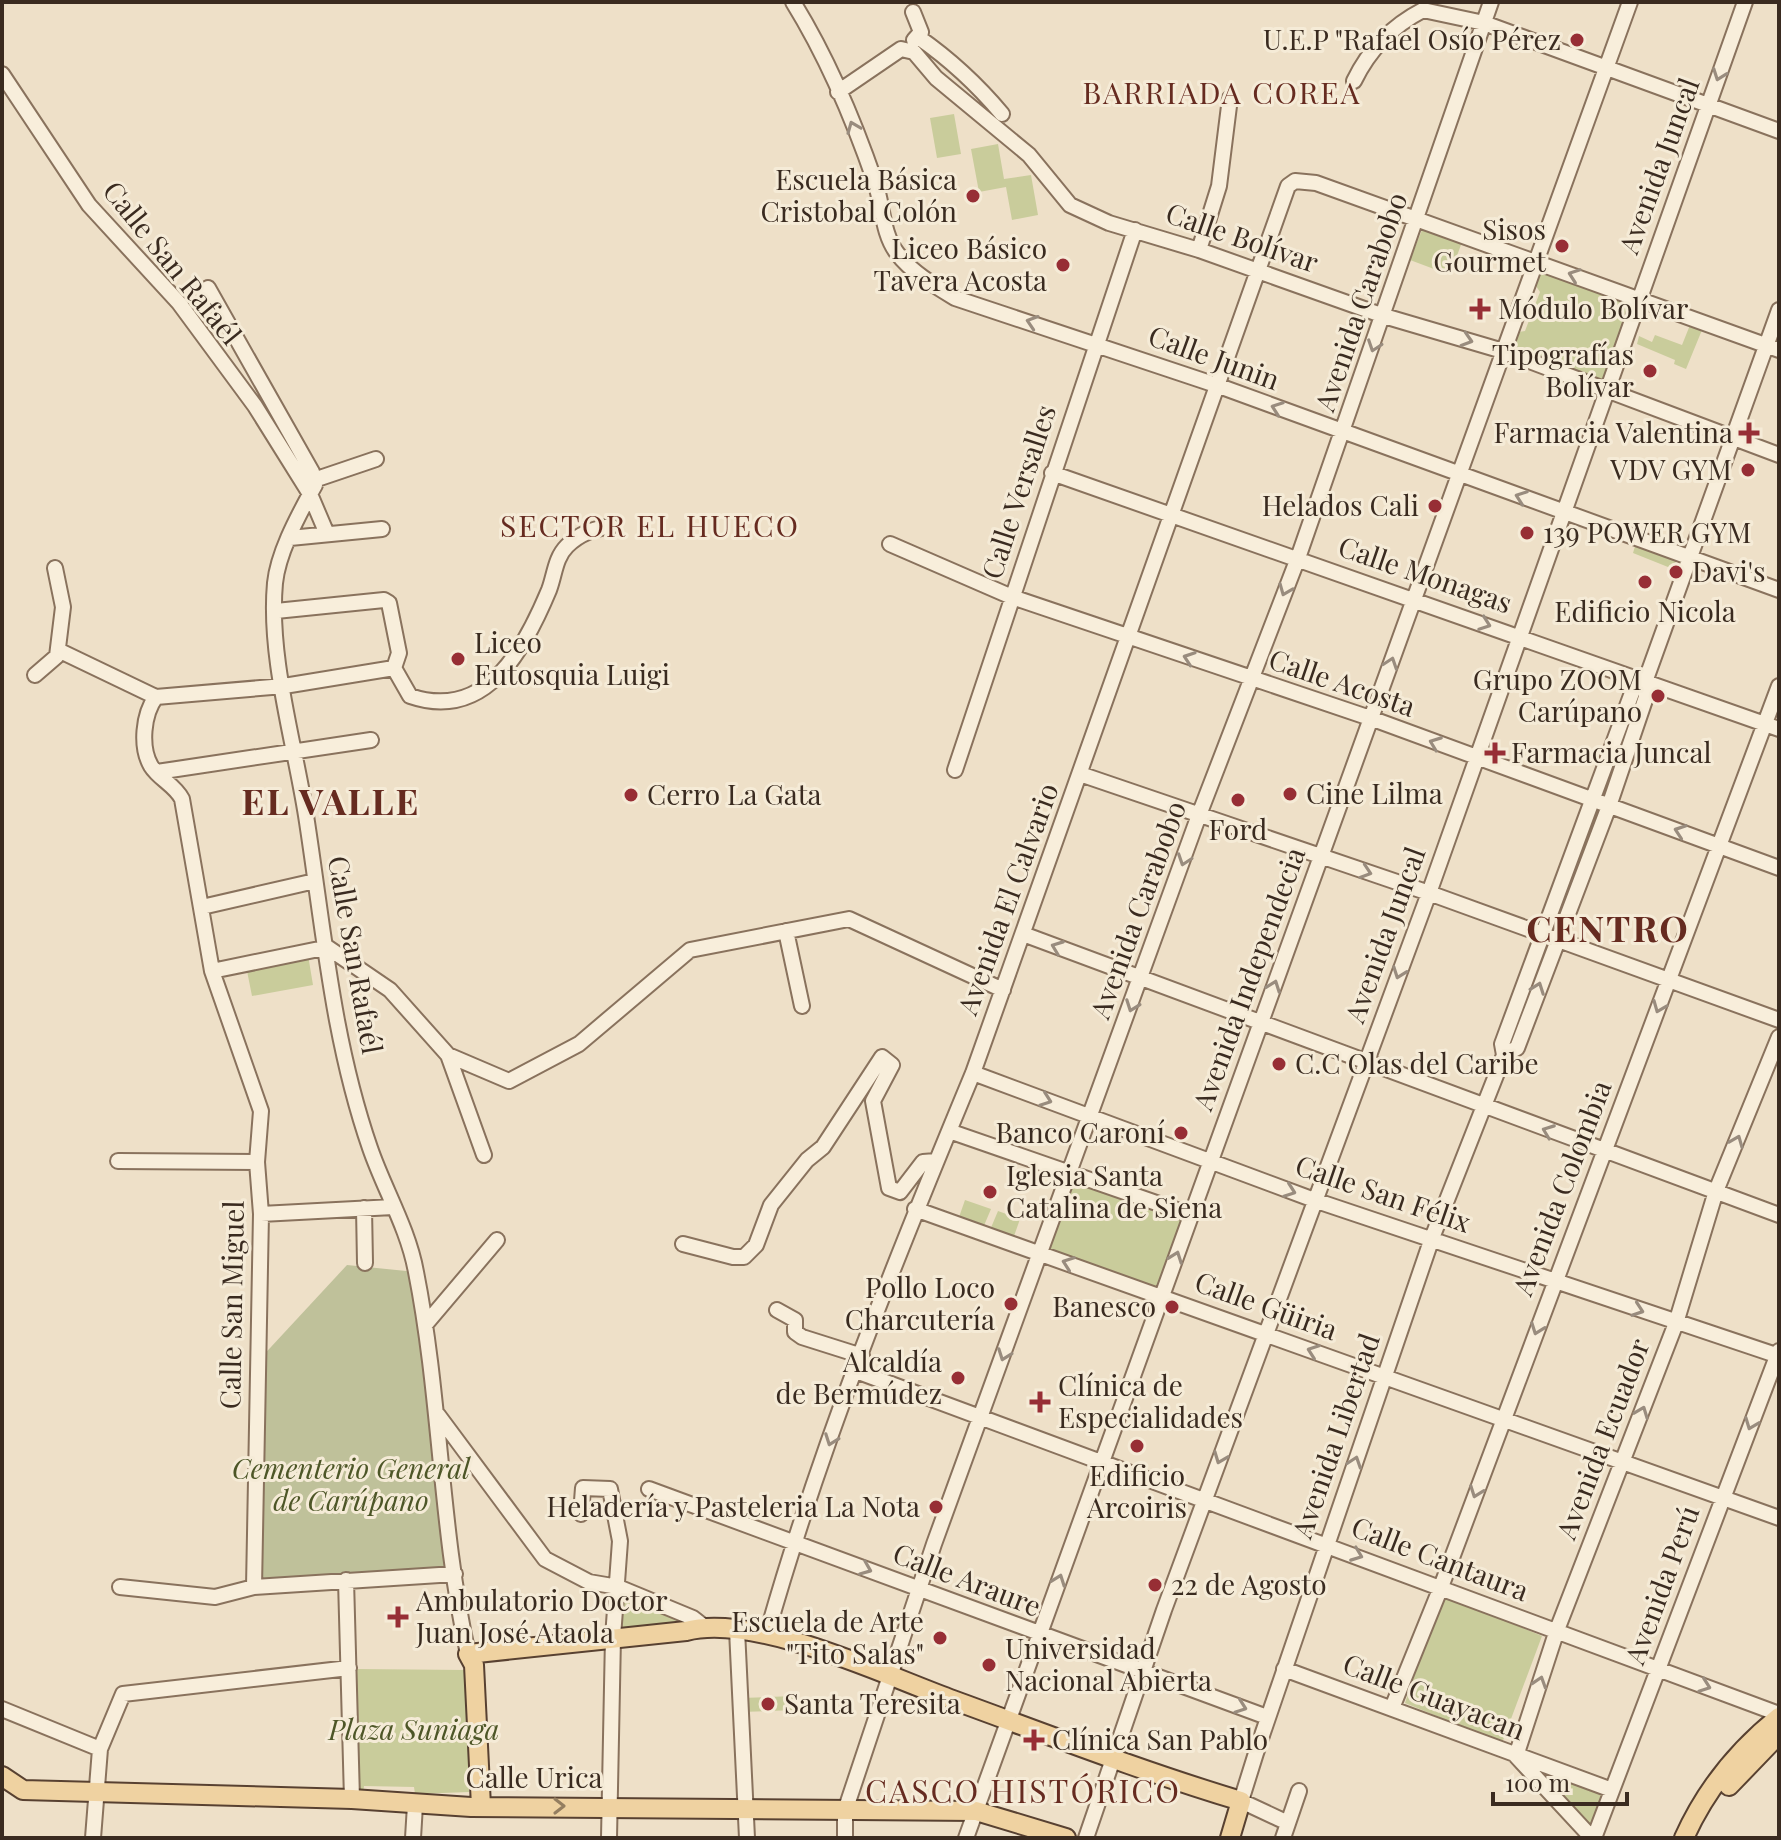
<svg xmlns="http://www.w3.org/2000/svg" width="1781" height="1840" font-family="'Playfair Display',serif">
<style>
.green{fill:#c9cc9b}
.cemetery{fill:#bfc19a}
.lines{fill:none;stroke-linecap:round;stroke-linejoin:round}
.minor-casing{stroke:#89725d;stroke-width:18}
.major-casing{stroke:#584131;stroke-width:22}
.minor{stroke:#f8eedb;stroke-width:14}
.major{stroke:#efd2a1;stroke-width:18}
.oneway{stroke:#998c7e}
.oneway2{stroke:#947e60}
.poi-dot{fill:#972e35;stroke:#f5ebd7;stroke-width:3}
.labels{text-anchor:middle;stroke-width:6;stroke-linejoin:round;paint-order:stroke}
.poi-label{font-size:28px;fill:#3a2b20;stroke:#f5ebd7;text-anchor:end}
.street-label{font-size:28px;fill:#3a2b20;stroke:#f5ebd7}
.park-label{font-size:28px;font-style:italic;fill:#4d5627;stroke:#f5ebd7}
.neighbourhood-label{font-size:30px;letter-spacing:2px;fill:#662b20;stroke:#f5ebd7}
.quarter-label{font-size:32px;letter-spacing:2px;fill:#662b20;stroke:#f5ebd7}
.district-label{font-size:36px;font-weight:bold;letter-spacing:2px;fill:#662b20;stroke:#f5ebd7}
</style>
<rect width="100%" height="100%" fill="#eee0c8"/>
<path class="green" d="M954,114L961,154L937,158L930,118Z
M998,144L1004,179L1031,175L1038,215L1012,220L1006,187L979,192L971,149Z
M1426,229L1462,242L1450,275L1410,260L1422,230Z
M1537,267L1633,300L1603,387L1507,348L1513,333L1525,331L1540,292L1532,280Z
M1690,325L1702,330L1686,369L1674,364L1675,360L1637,344L1639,336L1652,342L1655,335L1682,345Z
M1636,543L1677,559L1673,569L1633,553Z
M1598,817L1554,933L1551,930L1592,820Z
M308,955L313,985L252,996L246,966Z
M1075,1176L1187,1218L1158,1291L1047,1250Z
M965,1200L991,1209L983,1228L958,1220Z
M998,1211L1020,1219L1013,1239L990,1230Z
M621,1591L697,1625L616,1632Z
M1442,1594L1542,1636L1502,1743L1405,1703Z
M356,1669L467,1670L469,1792L415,1794L414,1787L364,1786L363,1794L353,1795V1778L359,1777Z
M794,1696L795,1710L741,1712V1698Z
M1516,1756L1612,1790L1594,1838Z"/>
<path class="cemetery" d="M347,1265L416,1272L455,1574L254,1587L258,1361Z"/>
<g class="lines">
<defs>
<path id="minor" d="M793,2C827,57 854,121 875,182C883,205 882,233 897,253C911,272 935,286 955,298L1219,386L1779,590
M913,12L921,32L914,40
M918,37C951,60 976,83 1002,114
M2,74L89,205L179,303L255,406L310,494C296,520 278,554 275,583C268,659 296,747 307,822C324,933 333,1041 370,1148C384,1189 408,1228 416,1272C441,1398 440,1529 468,1654
M1354,81C1369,50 1392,26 1423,10L1484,23L1779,131
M838,92L901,49L914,52L936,78L1029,155L1070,205L1109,223L1199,250L1384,316L1503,351L1779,455
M1199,250L1219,186L1230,98
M208,288L312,472L315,485L310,494L327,534
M1052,473L1779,729
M314,480L376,459
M290,538L382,529
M890,544L1012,597L1373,719L1779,868
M58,650L156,697L284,686L394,668L399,653L389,603L384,600L276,611
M394,668L410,696C486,722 524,650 549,590C555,574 555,558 567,546C580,533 594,529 611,526
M35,675L57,656L63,607L55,568
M156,697C143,714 140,747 151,766C159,779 175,785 182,799L212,971L261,1111L257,1162
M955,770L1135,230
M157,772L371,740
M1080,774L1429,893L1779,1020
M202,907L315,881
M786,931L802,1006
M1023,934L1779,1215
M324,945L390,990L448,1055L509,1081L579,1044L690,950L849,919L1003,990
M212,971L324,948
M448,1055L484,1155
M1504,1055L1517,1048L1609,806L1646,697L1645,682L1779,310
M973,1073L1317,1201L1779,1356
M949,1131L1191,1215
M118,1161L257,1162L261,1214L254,1587
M364,1208L365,1263
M915,1209L1779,1518
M261,1214L393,1207
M683,1244L733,1257H744L756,1245L771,1205L807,1160L823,1147L882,1057L892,1065L873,1101L889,1188L900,1192L923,1162L936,1161
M777,1310L795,1320V1332L802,1337L862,1356
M425,1325L497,1240
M856,1371L1779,1714
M438,1415L545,1559L589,1582L618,1587L693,1618L702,1625
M649,1489L1267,1717
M581,1514L583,1488L610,1489L620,1541L613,1637L609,1838
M346,1580L352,1799
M120,1587L215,1597L254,1587L455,1574
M737,1630L747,1838
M767,1634C821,1443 897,1256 973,1073L1288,186L1295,181L1316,183L1779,350
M1284,1669L1612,1790
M1392,1708L1441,1587L1779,686
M2,1709L100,1749
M1288,1823L1241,1801L1256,1753L1432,1238L1504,1055L1502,1044L1633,690L1645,682
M93,1838L100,1749L123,1694L349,1668
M413,1838L415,1805
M845,1838V1811L934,1544L1199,815L1298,558L1491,2
M966,1838L1630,2
M1086,1838L1164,1610L1429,893L1745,2
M1283,1838L1299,1791
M1592,1838L1516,1756L1557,1630L1676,1323L1716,1191L1779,1037
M1594,1838L1779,1351"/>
<path id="major" d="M2,1776L23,1790L352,1799L471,1807L976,1811L1066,1838
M1729,1786L1779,1734
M481,1806L474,1665L468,1654L686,1631C756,1613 884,1675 953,1700C1049,1735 1144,1772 1241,1801L1230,1838
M1684,1838C1705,1791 1739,1749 1779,1717"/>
</defs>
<use href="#minor" class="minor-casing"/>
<use href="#major" class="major-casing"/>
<use href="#minor" class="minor"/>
<use href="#major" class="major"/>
</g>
<defs><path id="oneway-chevron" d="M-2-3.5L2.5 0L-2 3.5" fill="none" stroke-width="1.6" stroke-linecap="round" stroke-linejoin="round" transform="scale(2)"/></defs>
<g class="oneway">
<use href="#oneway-chevron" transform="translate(1719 75) rotate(110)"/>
<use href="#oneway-chevron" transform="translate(853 127) rotate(-112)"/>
<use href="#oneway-chevron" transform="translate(1574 275) rotate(-160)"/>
<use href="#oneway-chevron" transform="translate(1032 322) rotate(-162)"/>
<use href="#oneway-chevron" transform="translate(1467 340) rotate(17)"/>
<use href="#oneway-chevron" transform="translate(1374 346) rotate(109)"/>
<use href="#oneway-chevron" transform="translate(1277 408) rotate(-160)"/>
<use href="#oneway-chevron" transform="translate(1521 497) rotate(-160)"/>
<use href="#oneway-chevron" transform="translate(1285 590) rotate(112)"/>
<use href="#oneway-chevron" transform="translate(1485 624) rotate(20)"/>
<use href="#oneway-chevron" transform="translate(1189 658) rotate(-161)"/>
<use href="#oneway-chevron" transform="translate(1391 663) rotate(-71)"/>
<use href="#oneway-chevron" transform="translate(1435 743) rotate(-159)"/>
<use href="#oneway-chevron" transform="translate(1680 831) rotate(-161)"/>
<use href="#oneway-chevron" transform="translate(1184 860) rotate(109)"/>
<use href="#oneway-chevron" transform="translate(1366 872) rotate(18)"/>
<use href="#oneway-chevron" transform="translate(1057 947) rotate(-159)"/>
<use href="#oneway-chevron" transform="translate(1399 973) rotate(110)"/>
<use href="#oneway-chevron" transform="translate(1274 986) rotate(-70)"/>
<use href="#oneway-chevron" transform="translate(1538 988) rotate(-70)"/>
<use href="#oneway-chevron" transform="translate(1132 1006) rotate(110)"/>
<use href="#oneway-chevron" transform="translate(1659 1007) rotate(112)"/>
<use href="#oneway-chevron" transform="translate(1046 1100) rotate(20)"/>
<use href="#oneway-chevron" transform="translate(1548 1131) rotate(-159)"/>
<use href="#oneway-chevron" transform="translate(1737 1141) rotate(-68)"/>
<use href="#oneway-chevron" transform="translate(1290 1191) rotate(20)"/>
<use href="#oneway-chevron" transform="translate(1176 1257) rotate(-70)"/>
<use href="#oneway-chevron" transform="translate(1068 1263) rotate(-160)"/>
<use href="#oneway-chevron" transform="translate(1638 1310) rotate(19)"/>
<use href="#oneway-chevron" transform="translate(1537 1329) rotate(110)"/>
<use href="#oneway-chevron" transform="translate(1313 1351) rotate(-160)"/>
<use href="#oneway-chevron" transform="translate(1004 1355) rotate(110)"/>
<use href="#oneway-chevron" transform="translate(1642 1412) rotate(-69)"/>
<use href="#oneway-chevron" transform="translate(1751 1424) rotate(111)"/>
<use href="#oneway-chevron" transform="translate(831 1440) rotate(110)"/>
<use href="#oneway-chevron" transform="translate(1220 1458) rotate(111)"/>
<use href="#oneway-chevron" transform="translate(1355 1462) rotate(-71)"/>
<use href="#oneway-chevron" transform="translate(1476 1492) rotate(110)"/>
<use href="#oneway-chevron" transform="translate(1357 1555) rotate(21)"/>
<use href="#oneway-chevron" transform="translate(866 1569) rotate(22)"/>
<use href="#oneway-chevron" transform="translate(1059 1580) rotate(-70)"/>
<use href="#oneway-chevron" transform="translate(1540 1682) rotate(-72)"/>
<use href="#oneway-chevron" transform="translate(1705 1686) rotate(20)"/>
<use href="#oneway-chevron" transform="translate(1241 1707) rotate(20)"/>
</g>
<use class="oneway2" href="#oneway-chevron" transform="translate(559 1806)"/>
<g class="poi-dot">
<circle cx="1577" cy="40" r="8"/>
<circle cx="973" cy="196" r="8"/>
<circle cx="1562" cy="246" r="8"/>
<circle cx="1063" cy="265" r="8"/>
<path d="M1476 297h8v8h8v8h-8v8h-8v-8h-8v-8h8z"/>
<circle cx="1650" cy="371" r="8"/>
<path d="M1745 421h8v8h8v8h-8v8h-8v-8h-8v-8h8z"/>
<circle cx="1748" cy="470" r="8"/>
<circle cx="1435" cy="506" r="8"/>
<circle cx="1527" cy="533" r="8"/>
<circle cx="1676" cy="572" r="8"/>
<circle cx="1645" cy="582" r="8"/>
<circle cx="458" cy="659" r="8"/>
<circle cx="1658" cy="696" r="8"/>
<path d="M1491 741h8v8h8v8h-8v8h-8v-8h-8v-8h8z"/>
<circle cx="1290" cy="794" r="8"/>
<circle cx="631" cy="795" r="8"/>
<circle cx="1238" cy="800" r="8"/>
<circle cx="1279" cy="1064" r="8"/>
<circle cx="1181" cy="1133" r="8"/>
<circle cx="990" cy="1192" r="8"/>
<circle cx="1011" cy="1304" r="8"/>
<circle cx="1172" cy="1307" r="8"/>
<circle cx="958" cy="1378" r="8"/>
<path d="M1036 1390h8v8h8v8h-8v8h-8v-8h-8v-8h8z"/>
<circle cx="1137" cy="1446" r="8"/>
<circle cx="936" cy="1507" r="8"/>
<circle cx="1155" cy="1585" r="8"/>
<path d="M394 1605h8v8h8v8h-8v8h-8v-8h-8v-8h8z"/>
<circle cx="940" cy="1638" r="8"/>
<circle cx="989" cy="1665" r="8"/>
<circle cx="768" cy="1704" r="8"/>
<path d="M1030 1728h8v8h8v8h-8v8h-8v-8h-8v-8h8z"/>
</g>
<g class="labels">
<g class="poi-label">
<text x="1561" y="50">U.E.P "Rafael Osío Pérez</text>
<text x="957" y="190">Escuela Básica<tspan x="957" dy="32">Cristobal Colón</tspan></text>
<text x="1546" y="240">Sisos<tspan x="1546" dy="32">Gourmet</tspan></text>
<text x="1047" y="259">Liceo Básico<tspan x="1047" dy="32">Tavera Acosta</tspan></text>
<text x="1498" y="319" text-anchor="start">Módulo Bolívar</text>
<text x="1634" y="365">Tipografías<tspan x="1634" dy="32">Bolívar</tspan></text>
<text x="1733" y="443">Farmacia Valentina</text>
<text x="1732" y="480">VDV GYM</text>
<text x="1419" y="516">Helados Cali</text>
<text x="1543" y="543" text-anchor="start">139 POWER GYM</text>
<text x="1692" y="582" text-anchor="start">Davi's</text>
<text x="1645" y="622" text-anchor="middle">Edificio Nicola</text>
<text x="474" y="653" text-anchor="start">Liceo<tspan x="474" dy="32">Eutosquia Luigi</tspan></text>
<text x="1642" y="690">Grupo ZOOM<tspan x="1642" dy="32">Carúpano</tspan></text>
<text x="1511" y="763" text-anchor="start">Farmacia Juncal</text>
<text x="1306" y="804" text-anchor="start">Cine Lilma</text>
<text x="647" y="805" text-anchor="start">Cerro La Gata</text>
<text x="1238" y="840" text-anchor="middle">Ford</text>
<text x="1295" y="1074" text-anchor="start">C.C Olas del Caribe</text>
<text x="1165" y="1143">Banco Caroní</text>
<text x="1006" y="1186" text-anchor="start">Iglesia Santa<tspan x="1006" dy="32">Catalina de Siena</tspan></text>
<text x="995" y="1298">Pollo Loco<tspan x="995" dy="32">Charcutería</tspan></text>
<text x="1156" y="1317">Banesco</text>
<text x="942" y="1372">Alcaldía<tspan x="942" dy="32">de Bermúdez</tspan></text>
<text x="1058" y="1396" text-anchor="start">Clínica de<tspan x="1058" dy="32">Especialidades</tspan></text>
<text x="1137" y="1486" text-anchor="middle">Edificio<tspan x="1137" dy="32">Arcoiris</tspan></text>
<text x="920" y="1517">Heladería y Pasteleria La Nota</text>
<text x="1171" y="1595" text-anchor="start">22 de Agosto</text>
<text x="416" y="1611" text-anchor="start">Ambulatorio Doctor<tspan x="416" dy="32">Juan José Ataola</tspan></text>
<text x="924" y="1632">Escuela de Arte<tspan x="924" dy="32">"Tito Salas"</tspan></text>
<text x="1005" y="1659" text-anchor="start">Universidad<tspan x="1005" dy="32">Nacional Abierta</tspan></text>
<text x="784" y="1714" text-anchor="start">Santa Teresita</text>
<text x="1052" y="1750" text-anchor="start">Clínica San Pablo</text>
</g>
<g class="street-label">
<text transform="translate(1659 166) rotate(-70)" y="10">Avenida Juncal</text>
<text transform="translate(1242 238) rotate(19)" y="10">Calle Bolívar</text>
<text transform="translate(172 263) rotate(51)" y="10">Calle San Rafaél</text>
<text transform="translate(1361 302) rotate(-71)" y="10">Avenida Carabobo</text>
<text transform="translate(1214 358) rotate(20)" y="10">Calle Junin</text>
<text transform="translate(1019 492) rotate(-72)" y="10">Calle Versalles</text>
<text transform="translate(1425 575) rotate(19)" y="10">Calle Monagas</text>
<text transform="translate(1342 683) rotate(19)" y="10">Calle Acosta</text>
<text transform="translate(1008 899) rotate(-70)" y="10">Avenida El Calvario</text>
<text transform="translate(1138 910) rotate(-70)" y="10">Avenida Carabobo</text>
<text transform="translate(1385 935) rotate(-70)" y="10">Avenida Juncal</text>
<text transform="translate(355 955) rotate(80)" y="10">Calle San Rafaél</text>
<text transform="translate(1249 979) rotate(-70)" y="10">Avenida Independecia</text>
<text transform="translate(1562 1188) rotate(-69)" y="10">Avenida Colombia</text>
<text transform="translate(1383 1194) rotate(19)" y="10">Calle San Félix</text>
<text transform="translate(232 1305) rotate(-89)" y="10">Calle San Miguel</text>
<text transform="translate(1266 1306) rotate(20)" y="10">Calle Güiria</text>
<text transform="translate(1336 1436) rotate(-71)" y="10">Avenida Libertad</text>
<text transform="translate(1603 1439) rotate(-69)" y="10">Avenida Ecuador</text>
<text transform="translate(1440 1559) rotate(21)" y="10">Calle Cantaura</text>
<text transform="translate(967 1580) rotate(21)" y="10">Calle Araure</text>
<text transform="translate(1662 1585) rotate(-70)" y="10">Avenida Perú</text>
<text transform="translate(1434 1697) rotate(21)" y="10">Calle Guayacan</text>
<text x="534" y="1788">Calle Urica</text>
</g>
<g class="park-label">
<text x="351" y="1479">Cementerio General<tspan x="351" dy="32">de Carúpano</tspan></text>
<text x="414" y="1740">Plaza Suniaga</text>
</g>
<g class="neighbourhood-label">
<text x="1222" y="104">BARRIADA COREA</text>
<text x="650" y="537">SECTOR EL HUECO</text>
</g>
<g class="quarter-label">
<text x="1023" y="1803">CASCO HISTÓRICO</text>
</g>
<g class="district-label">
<text x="331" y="815">EL VALLE</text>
<text x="1608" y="942">CENTRO</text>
</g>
</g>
<rect width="1781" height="1840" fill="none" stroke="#3a2b20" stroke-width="8"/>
<path d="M1493 1792v12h134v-12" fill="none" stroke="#3a2b20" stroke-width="4"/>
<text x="1505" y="1792" font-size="24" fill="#3a2b20" stroke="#f5ebd7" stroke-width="6" paint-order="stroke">100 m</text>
</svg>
